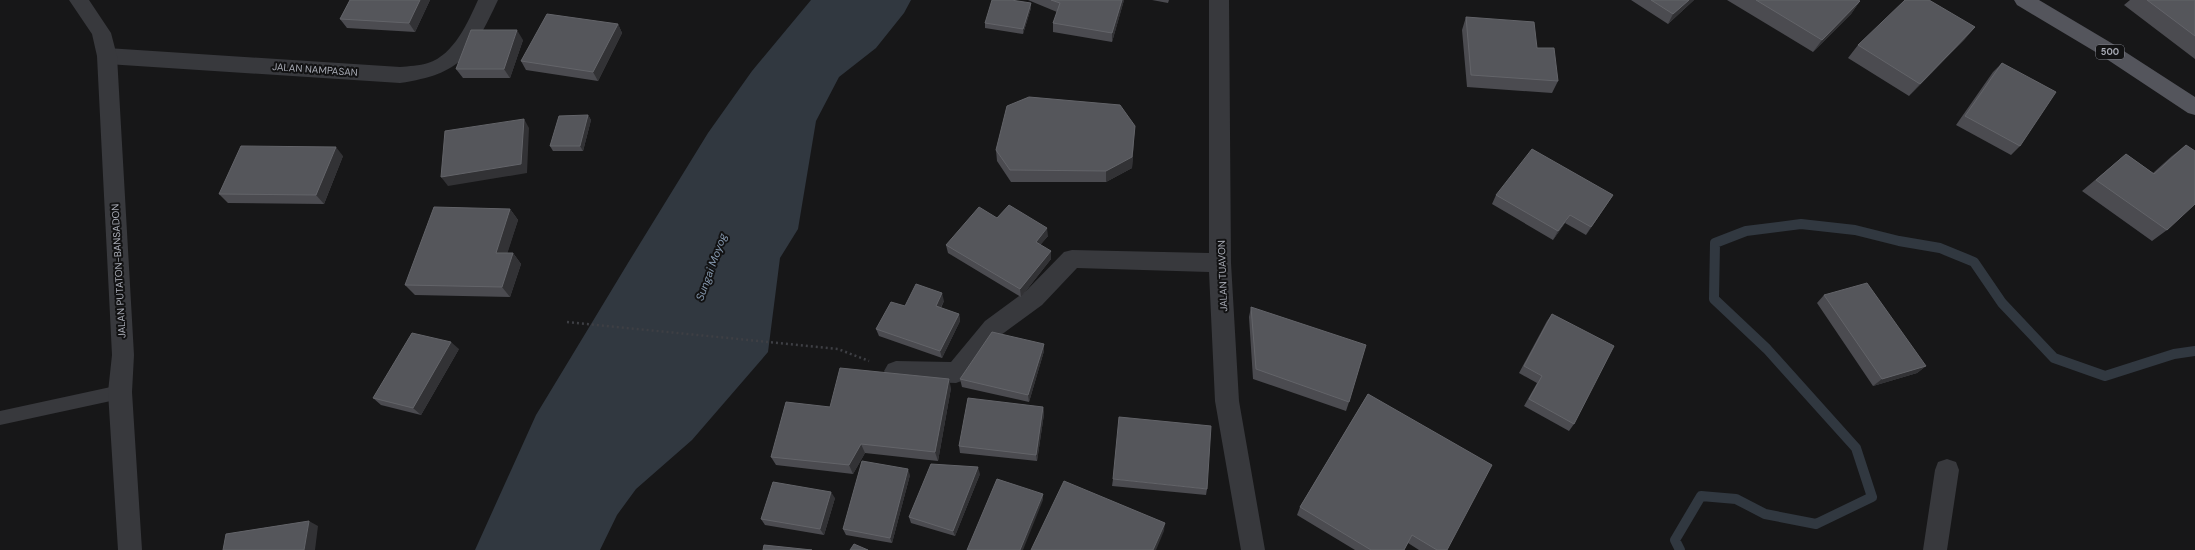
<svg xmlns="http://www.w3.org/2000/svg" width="2195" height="550" font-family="'DM Sans',sans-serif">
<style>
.water{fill:#313840}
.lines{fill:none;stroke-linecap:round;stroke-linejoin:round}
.stream{stroke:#313840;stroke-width:10}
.path{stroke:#3e3f44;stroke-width:2.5;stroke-dasharray:2 3;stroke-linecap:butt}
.service{fill:#38393d;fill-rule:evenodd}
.minor{fill:#38393d;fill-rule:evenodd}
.tertiary{fill:#38393d;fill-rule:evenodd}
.primary{fill:#54555c;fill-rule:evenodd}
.wall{fill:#4b4b50}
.shaded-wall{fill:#323235}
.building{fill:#55565b;stroke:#636469}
.labels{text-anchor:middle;stroke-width:4;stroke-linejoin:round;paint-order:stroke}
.shield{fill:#121213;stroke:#7c7e86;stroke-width:1}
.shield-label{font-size:9px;font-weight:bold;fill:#aaadb7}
.street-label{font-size:10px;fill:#aaadb7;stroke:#121213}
.water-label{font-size:11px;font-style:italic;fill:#8598ae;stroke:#121213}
</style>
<rect width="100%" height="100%" fill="#171718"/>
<path class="water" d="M811,0H911L904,13L876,48L839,77L816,121L798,229L780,258L768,352L692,440L636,489L617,515L600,550H475L536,415L628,263L708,133L752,71Z"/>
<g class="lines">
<path class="stream" d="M1680,550L1675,540L1701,496L1736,499L1765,514L1816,524L1872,497L1856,448L1767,349L1714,299L1715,243L1746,231L1801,224L1855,230L1899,241L1940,248L1974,262L2002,303L2054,358L2105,376L2174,354L2195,351"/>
<path class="path" d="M567,322L838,349L869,361"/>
<path class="service" d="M120,385L126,387L128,392L126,397L120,399L0,425V411Z"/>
<path class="minor" d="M478,0H498C472,55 462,74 400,83L107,64L100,61L97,56L100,51L107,48L400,67C409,66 419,66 428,63C454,55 468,22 478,0Z
M1209,0H1229L1231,263L1239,401L1265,550H1241L1215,401L1209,272L1077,268L1042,305L1001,335L964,380L956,383L896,381L888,378L884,371L888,364L896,361L951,362L985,321L1026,291L1064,252L1072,250L1209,253Z
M1947,459L1956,462L1959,470L1947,550H1923L1935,470L1938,462Z"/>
<path class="tertiary" d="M69,0H89L111,33L117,56L134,355L132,392L142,550H118L108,392L112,355L97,56L92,34Z"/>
<path class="primary" d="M2014,0H2039L2113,44L2195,97V115L2188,113L2099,54L2017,5Z"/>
</g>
<path class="wall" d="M350,0H430L415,32L347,28L340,19Z
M1028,0H1124L1112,42L1053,32V23L1057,12Z
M1152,0H1169L1168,3Z
M1631,0H1694L1668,24Z
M1727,0H1858L1860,1L1851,14L1813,52Z
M2130,0H2195V59L2124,5Z
M1031,3V8L1023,34L985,28V23Z
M1466,17L1537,48L1558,81L1552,93L1467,87L1462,30Z
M618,24L622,33L598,81L526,70L521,61Z
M1975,27L1964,40L1909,96L1848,58L1858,45Z
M523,40L510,78H463L456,69Z
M2002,63L2020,146L2011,155L1956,125L1993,72Z
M588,115L591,120L583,151H553L550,146Z
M1134,138L1132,168L1106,182H1011L997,161L996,150Z
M2186,145L2167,230L2152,241L2082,191L2126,154L2153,173L2172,156Z
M343,156L324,204L228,203L219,194Z
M1496,195H1613L1586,235L1565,223L1553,240L1492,204Z
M510,209L518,220L507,253H513L521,264L510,297L415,295L405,285Z
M997,218L1048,236L1040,245L1051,259L1021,297L948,253L946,245Z
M1824,295L1926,366L1917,373L1873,386L1817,303Z
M944,301L941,308L959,314L960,321L942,358L879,336L876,329L905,306Z
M1251,307L1349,402L1346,411L1253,379L1249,317Z
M1552,314L1574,424L1569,431L1524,406L1537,383L1519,373L1547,321Z
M459,349L421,415L381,405L373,398Z
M1044,351L1029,402L962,387L960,379Z
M951,388L938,461L865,453L853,474L776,465L771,457L830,407Z
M1368,394L1447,550H1419L1408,543L1404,550H1355L1297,515L1300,507Z
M1043,407L1044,414L1037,461L960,453L959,446Z
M980,474L955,536L911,523L909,517Z
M910,475L892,543L846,535L843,529Z
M1113,479L1207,489L1206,495L1112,486Z
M835,498L824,535L765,525L761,519Z"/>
<path class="shaded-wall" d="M420,0H430L415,32L409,23Z
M1122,0H1124L1112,42V33Z
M1689,0H1694L1668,24L1673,14Z
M1860,1L1851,14L1813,52L1822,40Z
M1031,3V8L1023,34V29Z
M618,24L622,33L598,81L593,72Z
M1975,27L1964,40L1909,96L1920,84Z
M517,30L523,40L510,78L504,69Z
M588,115L591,120L583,151L580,146Z
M524,119L529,128L527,173L448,186L441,177Z
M1135,126L1132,168L1106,182V171Z
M336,147L343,156L324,204L316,195Z
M1613,195L1608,203L1586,235L1591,227Z
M510,209L518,220L504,264L496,253Z
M1570,215L1565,223L1553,240L1558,231Z
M1047,228L1048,236L1036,250V242Z
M1051,251V259L1021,297L1020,289Z
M513,253L521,264L510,297L502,287Z
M942,293L944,301L937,314L936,306Z
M959,314L960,321L942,358L940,351Z
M451,342L459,349L421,415L413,408Z
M1044,344V351L1029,402L1028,395Z
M1926,366L1917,373L1873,386L1882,379Z
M949,379L951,388L938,461L935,452Z
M1043,407L1044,414L1037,461L1036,455Z
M861,444L865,453L853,474L849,465Z
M978,467L980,474L955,536L953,531Z
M908,469L910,475L892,543L890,538Z
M831,492L835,498L824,535L820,529Z
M1043,494V500L1023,550H1020Z
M309,521L318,526L315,550H304Z
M1165,523L1164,531L1156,550H1153Z"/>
<path class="building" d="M350,0H420L409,23L340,19Z
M992,0H1011L1031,3L1023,29L985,23Z
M1051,0H1122L1112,33L1053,23L1060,3Z
M1651,0H1689L1673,14Z
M1756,0H1858L1860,1L1822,40Z
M1905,0H1929L1975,27L1920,84L1858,45Z
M2147,0H2195V36Z
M547,14L618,24L593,72L521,61Z
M1466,17L1534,22L1537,48H1554L1558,81L1471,75Z
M471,30H517L504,69H456Z
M2002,63L2056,92L2020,146L1965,116Z
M1029,97L1120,105L1135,126L1132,157L1106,171L1010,170L996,150L1007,106Z
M588,115L580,146H550L559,116Z
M524,119L521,164L441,177L445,131Z
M2186,145L2195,151V204L2167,230L2096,180L2126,154L2154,174Z
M241,146L336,147L316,195L219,194Z
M1532,149L1613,195L1591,227L1570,215L1558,231L1496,195Z
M1009,205L1047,228L1036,242L1051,251L1020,289L946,245L979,207L997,218Z
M434,207L510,209L496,253H513L502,287L405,285Z
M1867,283L1926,366L1882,379L1824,295Z
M916,284L942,293L936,306L959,314L940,351L876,329L891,302L905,306Z
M1251,307L1366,345L1349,402L1256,369Z
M1552,314L1614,346L1574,424L1529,399L1542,376L1524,366Z
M992,332L1044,344L1028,395L960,379Z
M412,333L451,342L413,408L373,398Z
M840,368L949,379L935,452L861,444L849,465L771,457L786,402L830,407Z
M1368,394L1492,465L1447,550H1437L1412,535L1404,550H1371L1300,507Z
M968,398L1043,407L1036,455L959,446Z
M1119,417L1211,426L1207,489L1113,479Z
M862,461L908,469L890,538L843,529Z
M931,464L978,467L953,531L909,517Z
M997,479L1043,494L1020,550H967Z
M1064,481L1165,523L1153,550H1031Z
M773,482L831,492L820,529L761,519Z
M309,521L304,550H223L226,534Z
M854,544L868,550H850Z
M764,545L812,550H763Z"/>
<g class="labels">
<rect class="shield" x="2096" y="45" width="28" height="14" rx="3"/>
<g class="shield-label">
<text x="2110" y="55">500</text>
</g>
<g class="street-label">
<text transform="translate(315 69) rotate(4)" y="4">JALAN NAMPASAN</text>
<text transform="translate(118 271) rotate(-93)" y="4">JALAN PUTATON-BANSADON</text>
<text transform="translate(1222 276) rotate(-92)" y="4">JALAN TUAVON</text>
</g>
<g class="water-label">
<text transform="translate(711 267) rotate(-70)" y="4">Sungai Moyog</text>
</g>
</g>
</svg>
